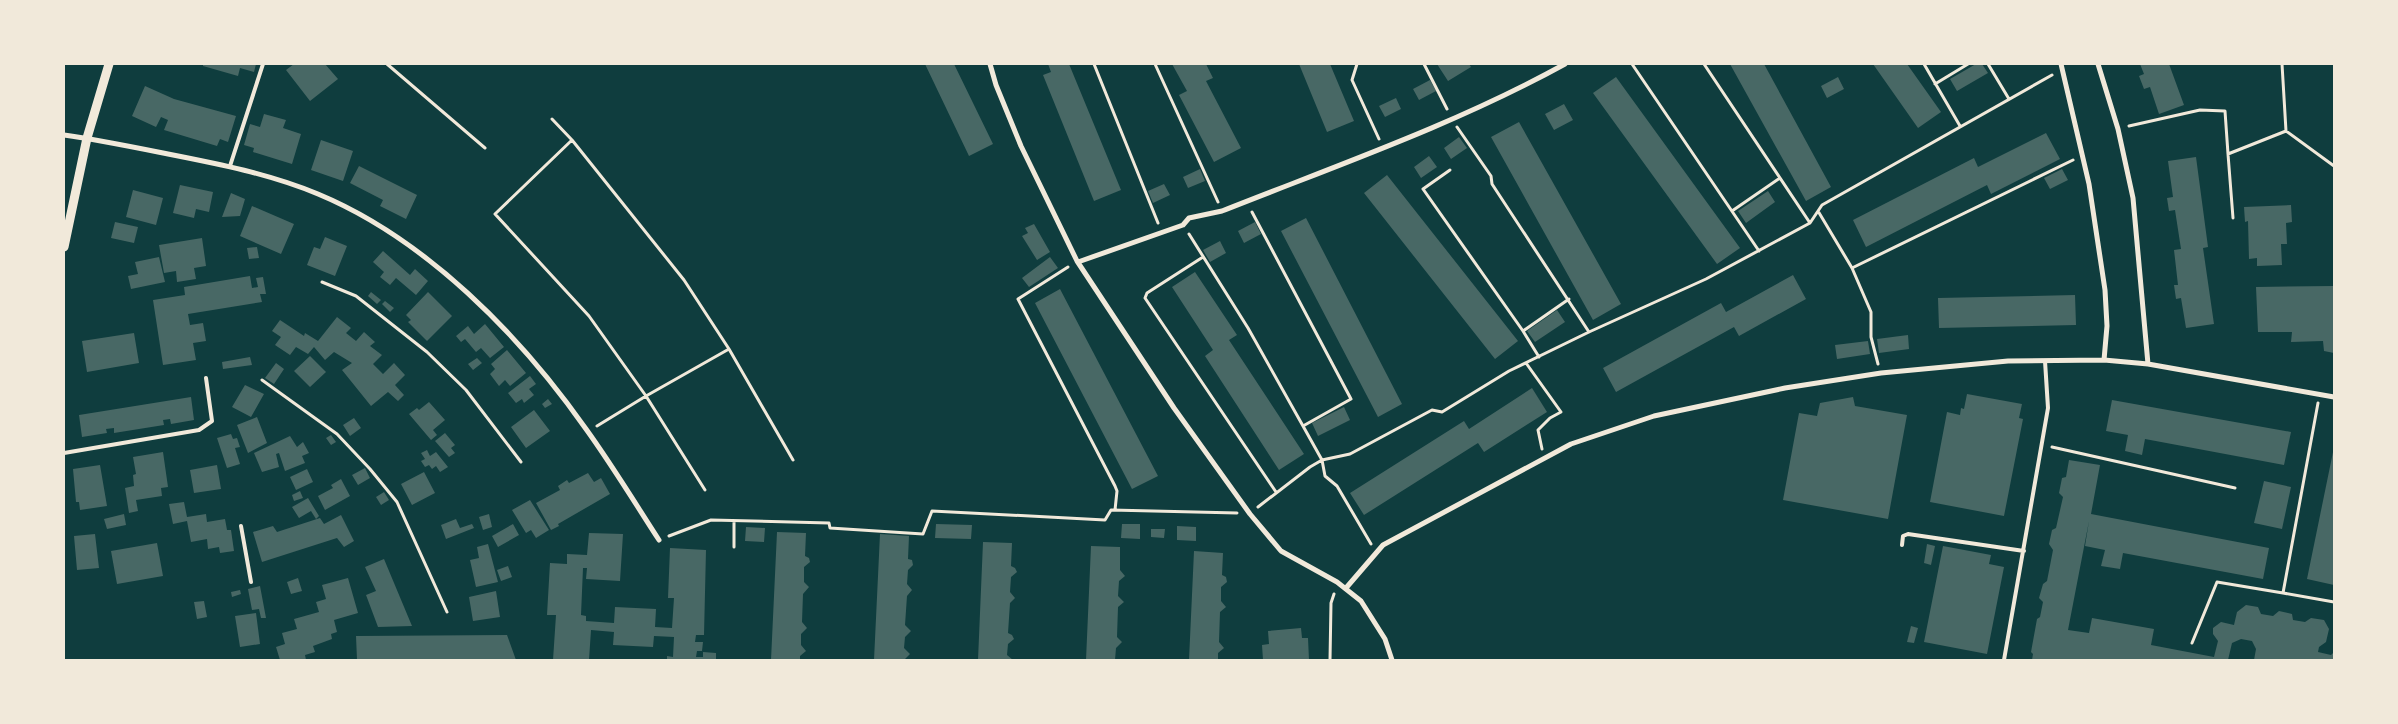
<svg xmlns="http://www.w3.org/2000/svg" width="2398" height="724" font-family="'Alegreya Sans',sans-serif">
<style>
.building{fill:#486865}
.lines{fill:none;stroke-linecap:round;stroke-linejoin:round}
.path{stroke:#f1e9da;stroke-width:3}
.service{stroke:#f1e9da;stroke-width:4}
.minor{stroke:#f1e9da;stroke-width:5}
.tertiary{stroke:#f1e9da;stroke-width:9}
</style>
<rect width="100%" height="100%" fill="#0f3d3e"/>
<path class="building" d="M203,64H256L254,72L240,68L238,76L203,66Z
M294,64H325L338,79L310,101L286,70Z
M925,64H954L993,144L969,156Z
M1048,64H1069L1121,190L1094,201L1043,75L1051,72Z
M1172,64H1206L1213,78L1206,81L1241,148L1214,162L1179,95L1187,91Z
M1299,64H1330L1354,121L1327,132Z
M1437,64H1469L1471,67L1448,81Z
M1730,64H1764L1831,187L1806,201Z
M1873,64H1907L1941,112L1918,128Z
M1976,64H1982L1988,73L1957,91L1950,79Z
M2140,64H2169L2184,105L2159,114L2150,87L2144,89L2139,76L2144,74Z
M1616,77L1740,248L1717,264L1593,93Z
M1838,77L1844,89L1827,98L1821,86Z
M1430,80L1436,91L1419,100L1413,89Z
M145,86L174,99L236,116L228,142L220,139L217,146L164,130L168,120L161,117L156,127L132,116Z
M1396,98L1401,109L1385,117L1379,106Z
M1564,104L1573,120L1554,130L1545,114Z
M264,114L286,120L283,128L301,134L292,164L253,152L254,148L244,145L250,124L260,127Z
M1519,122L1621,304L1593,320L1491,137Z
M2046,133L2060,159L1991,194L1987,185L1866,247L1853,220L1974,158L1978,167Z
M1459,137L1467,148L1451,159L1444,148Z
M321,140L353,151L343,181L311,170Z
M1429,156L1437,167L1421,178L1414,167Z
M2196,157L2208,247L2203,248L2214,324L2186,328L2181,298L2176,299L2174,285H2178L2174,250L2181,249L2175,210L2169,211L2167,198L2173,197L2168,161Z
M359,166L417,195L406,219L380,206L383,200L350,183Z
M1200,169L1205,181L1188,188L1183,177Z
M2062,169L2068,180L2050,189L2044,178Z
M1387,175L1518,341L1495,359L1364,193Z
M1164,184L1170,195L1153,203L1148,191Z
M180,185L213,192L209,212L196,209L194,218L173,213Z
M133,190L163,198L156,225L126,217Z
M1768,191L1775,202L1746,223L1738,211Z
M231,193L245,199L240,216L222,217Z
M2291,205L2292,222L2286,223L2287,244H2281L2282,265L2257,266V258L2249,259L2248,221L2245,222L2244,207Z
M252,206L294,224L281,254L240,236Z
M1306,218L1402,404L1378,417L1281,231Z
M115,222L138,227L134,243L111,238Z
M1255,222L1261,234L1244,243L1238,231Z
M1034,224L1050,252L1037,260L1022,236L1028,233L1025,228Z
M325,237L347,246L335,276L307,265L314,247L320,249Z
M202,238L206,266L194,268L196,279L177,282L176,271L164,273L159,245Z
M1220,241L1226,253L1210,262L1203,250Z
M257,247L259,258L249,259L247,248Z
M383,251L410,275L415,269L428,281L416,295L396,278L390,285L380,277L384,272L373,262Z
M159,257L165,282L131,289L128,276L138,274L135,262Z
M1050,257L1058,268L1029,287L1022,278Z
M1195,272L1237,335L1229,340L1304,454L1279,470L1205,356L1213,350L1172,287Z
M1793,275L1806,299L1739,336L1734,327L1616,392L1603,368L1721,303L1726,312Z
M250,276L252,288L258,287L256,278L263,277L266,294H260L262,302L188,314L190,325L203,323L206,341L193,343L196,360L163,365L153,300L185,295L184,287Z
M2334,286V353L2324,351L2323,341L2291,342L2292,332H2258L2256,287Z
M1060,289L1158,476L1132,489L1035,303Z
M371,292L381,300L377,304L368,296Z
M428,292L452,316L427,341L408,322L411,320L406,315Z
M2075,295L2076,325L1939,328L1938,298Z
M385,301L394,308L390,312L382,304Z
M1557,310L1565,322L1535,342L1527,331Z
M337,317L351,328L346,333L356,341L364,332L375,342L370,346L382,355L373,364L383,374L394,363L405,375L395,385L404,395L398,401L388,392L371,406L342,370L352,363L334,352L325,360L314,347L308,354L296,347L290,355L275,345L281,337L272,331L280,320L304,336L305,333L318,341Z
M485,324L504,347L490,358L481,348L476,352L465,339L461,342L456,336L468,326L474,334Z
M134,333L139,363L87,372L82,341Z
M1908,335L1909,349L1879,353L1877,339Z
M1868,341L1870,354L1837,359L1835,345Z
M507,350L526,373L510,386L505,380L499,386L490,374L495,369L491,364Z
M310,356L326,372L310,387L294,371Z
M250,357L252,365L223,369L222,362Z
M477,358L482,363L473,370L468,364Z
M276,363L284,369L274,384L265,378Z
M530,376L536,384L529,389L534,395L524,403L522,399L516,403L508,393Z
M245,385L264,394L251,417L232,407Z
M1532,388L1547,412L1484,452L1478,443L1364,515L1350,493L1464,421L1469,429Z
M1967,394L2022,404L2019,418L2023,419L2004,516L1930,502L1947,412L1960,415L1961,408L1964,409Z
M191,397L194,420L171,424L170,419L163,420L164,425L114,433V428L106,429L107,433L82,437L79,415Z
M1853,397L1855,406L1907,415L1888,519L1783,500L1799,413L1817,416L1820,403Z
M548,399L552,404L545,408L542,404Z
M2112,400L2291,432L2284,465L2145,439L2142,455L2125,451L2128,435L2106,431Z
M429,402L445,420L433,430L437,435L431,440L409,414L417,408L419,410Z
M1344,407L1350,420L1318,436L1312,423Z
M534,410L550,431L526,448L511,427Z
M257,417L267,443L248,453L237,425Z
M354,418L361,428L350,436L343,425Z
M445,433L455,445L451,448L455,453L449,457L435,441Z
M231,434L233,439L237,438L240,447L235,448L240,464L227,468L217,438Z
M331,435L336,442L331,445L326,438Z
M290,436L297,447L303,442L309,453L302,456L305,463L285,471L279,453L276,454L279,467L262,472L254,453Z
M427,450L430,456L436,452L448,467L440,472L436,466L432,469L429,465L425,467L421,461L425,459L421,453Z
M163,452L168,487L161,488L162,496L136,500L138,511L129,513L125,488L134,486L133,475L136,474L133,457Z
M2333,452H2334V585L2307,579Z
M2069,460L2100,465L2091,514L2269,548L2263,579L2123,553L2120,569L2101,566L2105,550L2085,546L2089,521L2068,630L2089,633L2092,618L2154,629L2151,645L2214,657L2218,641L2213,634V628L2221,622L2234,625L2237,612L2246,605L2258,607L2261,614L2273,616L2279,611L2292,614L2293,620L2305,622L2311,618L2324,620L2329,629L2326,642L2319,647L2318,652L2331,655L2334,652V660H2254L2256,649L2252,641L2241,639L2232,643L2228,660H2032L2033,654L2031,652L2037,619L2040,617L2043,602L2039,598L2043,584L2047,581L2053,550L2049,544L2052,530L2056,528L2063,497L2059,493L2062,478L2066,477Z
M100,465L107,506L80,510L79,502H76L73,469Z
M217,465L221,489L194,493L190,470Z
M365,468L370,478L358,485L352,475Z
M307,469L313,482L296,490L290,477Z
M424,472L435,493L412,505L401,484Z
M588,473L594,482L601,478L610,494L558,524L559,526L551,530L536,503L560,490L558,486L567,480L569,483Z
M341,479L350,496L325,510L318,496L333,488L331,485Z
M2264,481L2291,487L2282,529L2254,523Z
M300,491L303,498L294,501L292,495Z
M384,492L389,500L381,505L376,497Z
M308,498L319,516L316,519L311,511L299,518L292,507Z
M530,500L549,530L536,538L531,530L526,533L512,510Z
M184,502L187,517L206,514L207,522L225,519L227,530H231L234,551L220,553L219,547L208,549L207,539L191,542L187,521L173,524L169,504Z
M124,514L126,525L107,529L104,519Z
M489,514L492,527L483,530L479,517Z
M341,515L354,541L344,547L337,538L262,562L253,532L273,526L277,532L320,518L324,524Z
M456,519L460,528L472,524L474,528L446,539L441,525Z
M513,524L519,535L498,547L492,536Z
M936,524L972,525L971,539L935,538Z
M1122,524H1140V539L1121,538Z
M1177,526L1196,527V541L1177,540Z
M746,527L765,528L764,542L745,541Z
M1151,529H1165L1164,538L1151,537Z
M777,532L806,533L805,556L809,558L810,562L804,567V582L809,587L803,594L802,622L807,628L801,634V645L806,651L800,656V660H771Z
M589,533L623,534L620,581L586,579L587,568H583L581,615L586,616V621L614,623L615,607L656,609L655,627L672,628L674,598H668L670,548L706,550L704,635H696L695,642H703L702,651H697L696,657H703V652L716,653V660H667V656L673,657L674,637L654,636L653,647L613,645L614,632L591,630L589,660H553L556,615H547L550,563L567,564V554L587,555Z
M95,534L99,568L77,570L74,536Z
M880,534L909,536L908,559L912,560L913,565L908,570L907,584L912,590L907,596L905,625L911,631L905,637L904,648L910,654L904,660H874Z
M983,542L1012,543L1011,566L1015,568L1017,572L1011,577L1010,592L1015,598L1010,603L1008,633L1012,635L1014,639L1008,644L1007,655L1013,660H978Z
M157,543L163,576L117,584L111,551Z
M488,544L498,582L476,587L470,560L479,558L477,547Z
M1927,544L1935,546L1931,565L1924,563Z
M1091,546L1120,547V570L1125,576L1119,581L1118,596L1124,602L1118,607L1117,637L1122,642L1116,648L1115,660H1086Z
M1943,546L1991,555L1989,564L2004,567L1987,654L1924,642Z
M1194,551L1223,553L1222,575L1226,577L1227,582L1221,587V601L1226,607L1220,612L1219,642L1224,648L1218,653V660H1189Z
M384,559L412,626L378,627L366,595L376,591L365,567Z
M508,566L512,577L501,581L497,570Z
M298,578L302,591L291,594L287,582Z
M348,578L358,613L334,620L337,632L331,634L332,639L313,646L315,652L305,655L306,660H280L276,647L285,644L282,633L297,629L294,619L319,612L316,602L326,599L322,585Z
M260,586L266,618H261L259,609L252,610L248,589Z
M240,590L241,594L232,597L231,592Z
M496,591L500,617L473,621L469,597Z
M204,601L207,617L197,619L194,602Z
M256,613L260,644L240,647L235,616Z
M1911,626L1918,628L1914,643L1907,642Z
M1301,628L1302,638H1308L1309,660H1263L1262,645L1269,644L1268,631Z
M507,635L516,660H357L356,636Z"/>
<g class="lines">
<path class="path" d="M387,64L485,148
M1094,64L1158,223
M1155,64L1218,202
M1357,64L1352,80L1379,139
M1424,64L1447,109
M1632,64L1759,251
M1704,64L1810,223
M1924,64L1960,126
M1988,64L2009,99
M2282,64L2286,131
M1935,84L1968,64
M552,119L572,140L684,280L729,349L646,396L597,426
M2129,126L2200,110L2225,111L2228,154L2286,131L2334,166
M1457,127L1491,176L1492,184L1589,332
M572,140L495,214L589,316L646,396L705,490
M2228,154L2233,218
M1450,170L1423,189L1523,331L1569,299
M1732,211L1780,178
M1818,211L1852,268L1871,312V337L1878,364
M1252,212L1351,399L1303,426
M1189,234L1248,328L1303,426L1322,460L1325,476L1337,486L1371,544
M1203,257L1147,293L1145,298L1276,492
M1068,267L1018,299L1115,486L1117,491L1115,510
M1852,268L2073,160
M322,282L356,296L427,352L466,390L521,462
M1523,331L1539,357
M729,349L793,460
M1526,363L1561,412L1550,418L1538,430L1542,449
M262,380L337,434L370,469L397,502L447,612
M2318,403L2283,593L2334,602
M2052,447L2235,488
M1258,507L1310,467L1322,460L1350,454L1432,410L1442,412L1509,371L1589,332L1706,279L1810,223L1822,205L2052,75
M734,521V547
M669,536L711,520L829,523L830,528L923,534L932,511L1105,520L1111,510L1237,513
M2192,643L2217,582L2283,593
M1330,660L1331,603L1334,594"/>
<path class="service" d="M230,166L263,64
M64,453L199,430L212,421L206,378
M241,526L251,582
M1902,545L1903,536L1908,534L2024,551
M2004,660L2048,408L2045,361"/>
<path class="minor" d="M990,64L996,85L1021,146L1077,261L1174,408L1250,514L1281,551L1337,582L1361,601L1385,639L1392,660
M2061,64L2089,184L2105,290L2107,326L2104,360
M2098,64L2118,129L2133,198L2148,364
M64,135C99,140 133,147 168,154C219,164 270,174 318,194C426,239 520,335 586,429C612,465 635,503 659,540
M1078,262L1183,225L1189,218L1222,211C1338,165 1456,124 1565,64
M1346,588L1383,545L1571,444L1654,416L1785,388L1881,373L2008,361L2104,360L2148,364L2334,397"/>
<path class="tertiary" d="M64,247L87,138L109,64"/>
</g>
<rect width="2398" height="724" fill="none" stroke="#f1e9da" stroke-width="130"/>
</svg>
